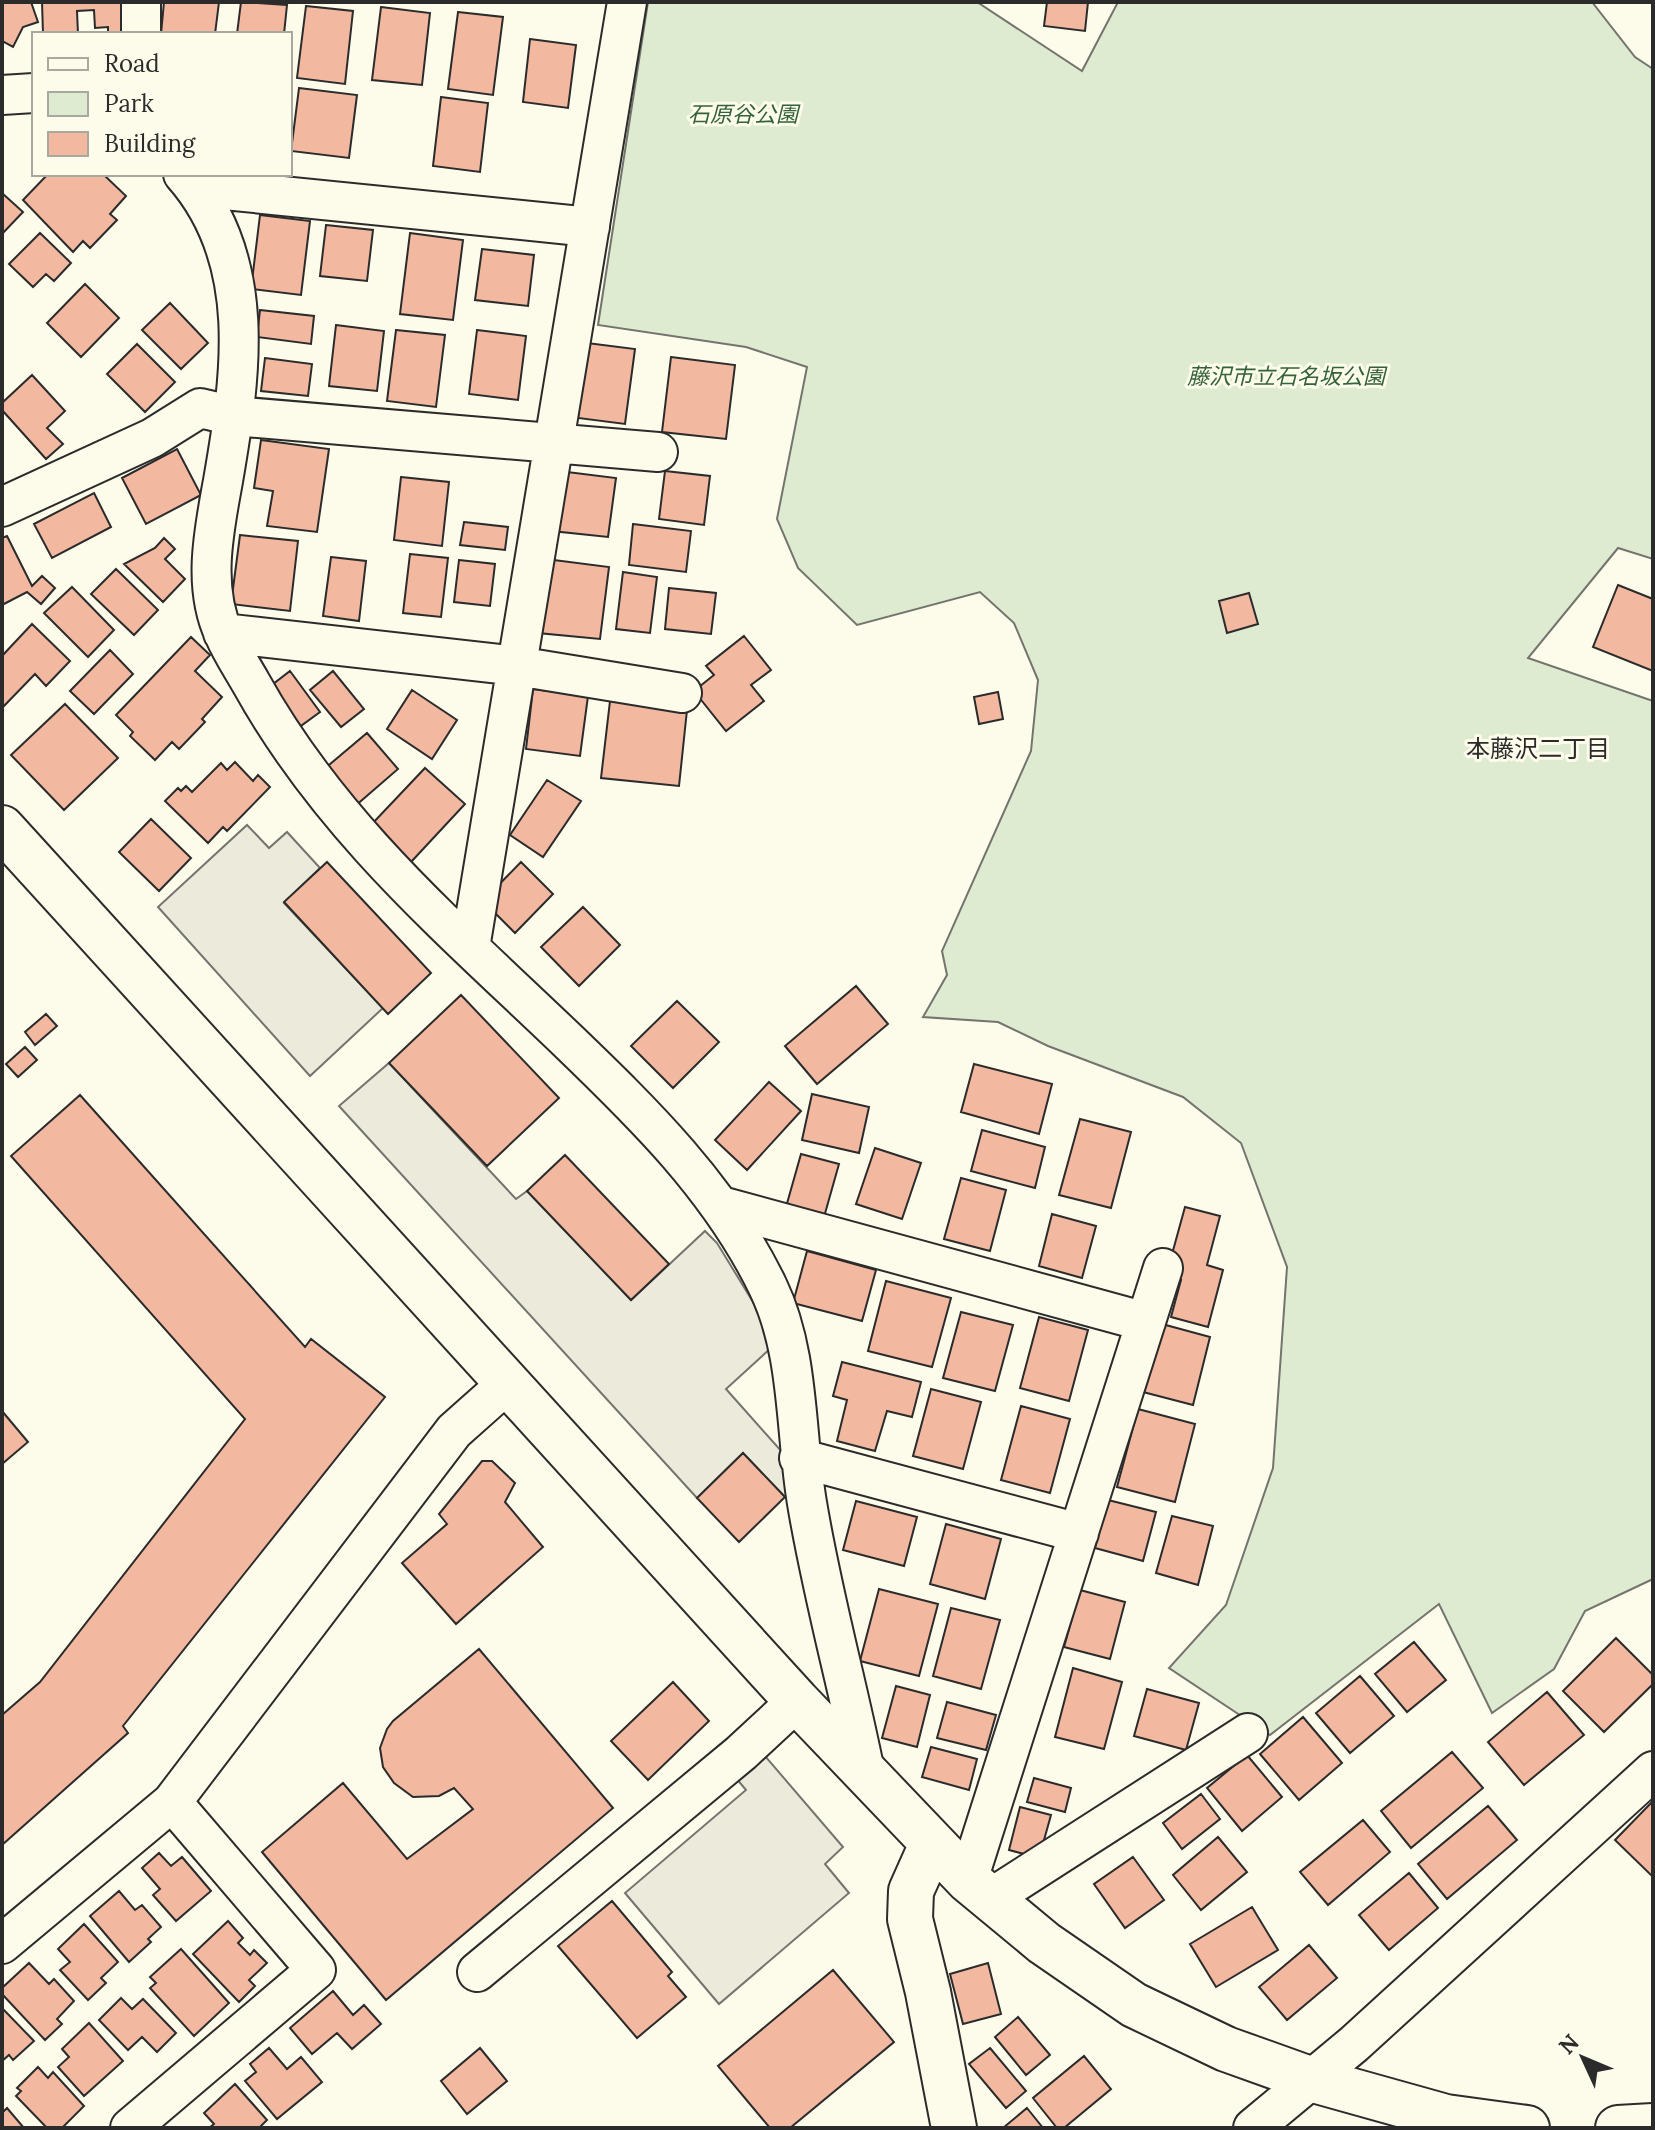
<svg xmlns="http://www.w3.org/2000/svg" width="1655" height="2130" font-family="Lora,'Noto Sans JP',serif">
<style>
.green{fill:#deebd1;stroke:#74746e;stroke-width:2}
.parking{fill:#eceadb;stroke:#74746e;stroke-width:2}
.building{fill:#f2b8a0;stroke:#2b2b2b;stroke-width:2}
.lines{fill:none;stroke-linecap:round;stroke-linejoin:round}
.street-casing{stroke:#2b2b2b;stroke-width:42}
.secondary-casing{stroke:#2b2b2b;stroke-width:48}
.street{stroke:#fdfbea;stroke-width:38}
.secondary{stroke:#fdfbea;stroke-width:44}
.labels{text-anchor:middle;stroke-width:6;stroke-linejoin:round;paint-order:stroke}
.park-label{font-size:22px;font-style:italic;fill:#34623c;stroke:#fdfbea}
.neighbourhood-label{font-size:24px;fill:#2b2b2b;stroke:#fdfbea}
</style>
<rect width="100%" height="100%" fill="#fdfbea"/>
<path class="green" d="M648,2H977L1082,71L1118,2H1592L1635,57L1653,69V559L1618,548L1528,658L1653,701V1579L1585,1611L1554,1669L1492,1713L1439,1604L1270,1735L1169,1668L1226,1605L1273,1468L1287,1267L1241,1143L1183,1097L1048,1046L998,1022L923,1017L947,975L942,951L1031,751L1038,680L1014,623L980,592L857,625L798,568L777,519L807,367L746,347L598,325Z"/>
<path class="parking" d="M247,825L269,848L287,832L320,868L284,903L383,1008L310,1076L158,907Z
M389,1063L516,1199L527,1191L631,1300L705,1231L717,1243L753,1302L772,1347L726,1389L791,1462L794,1488L785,1497L743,1453L697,1498L339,1106Z
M759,1749L843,1847L825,1864L849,1893L719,2004L625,1893L746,1790L731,1772Z"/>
<path class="building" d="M2,2H31L38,22L23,27L13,47L2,41Z
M42,2H127L128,34H108V27L95,28L94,10L77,11L78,34H43Z
M164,2H219L215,34H161Z
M241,2L287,5L284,34H237Z
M1047,2H1088L1085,31L1044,26Z
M306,6L353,11L345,84L297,78Z
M381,7L430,13L422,85L372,80Z
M458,12L503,17L493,95L448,89Z
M530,39L576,45L568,108L523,102Z
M299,88L357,95L349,158L291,151Z
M441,97L488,103L480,172L433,166Z
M48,174H103L126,196L110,214L117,220L90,248L83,241L73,252L23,200Z
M2,193L23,212L2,234Z
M260,215L310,221L301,295L251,289Z
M326,225L373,230L367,281L320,276Z
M40,233L71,263L54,281L46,274L33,287L9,264Z
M410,233L463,240L453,320L400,314Z
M482,249L534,255L528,306L475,300Z
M85,284L119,318L81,357L47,323Z
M170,303L208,343L181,369L142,330Z
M260,310L314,316L311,344L257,337Z
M336,325L384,331L377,391L329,386Z
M396,330L445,335L436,407L387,401Z
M477,330L526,336L518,400L469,394Z
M587,343L635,349L625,424L578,418Z
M137,344L175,382L145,412L107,374Z
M671,357L735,365L726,439L662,432Z
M265,358L312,364L308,396L261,391Z
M32,375L65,411L47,428L63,444L46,459L2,410V403Z
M261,440L329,449L317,532L267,526L273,491L254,488Z
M177,449L201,495L146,524L122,478Z
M559,471L616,478L608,537L552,531Z
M665,471L710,476L704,525L659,519Z
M401,477L449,482L442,546L394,540Z
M94,493L111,527L52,558L34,524Z
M464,522L508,527L505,550L460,545Z
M633,524L691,531L686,572L629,565Z
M240,535L298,541L290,611L231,604Z
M7,536L32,586L42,576L55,588L41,604L27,592L2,605V538Z
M164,538L175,549L165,559L185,579L163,602L124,564L155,548Z
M410,554L448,558L441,617L403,613Z
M331,557L366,561L359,621L323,616Z
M546,559L609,567L600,639L538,633Z
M459,560L495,564L490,606L454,602Z
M116,569L158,610L134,635L91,594Z
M623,572L657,577L650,633L616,629Z
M1618,585L1653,599V671L1593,647Z
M72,587L114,630L88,657L44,613Z
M669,588L716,593L711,634L665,629Z
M1249,593L1258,624L1227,633L1219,601Z
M32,624L70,661L46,686L35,674L3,707L2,656Z
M744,636L771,670L751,685L764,701L726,731L694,691L714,675L706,666Z
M191,637L210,655L195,671L222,697L202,719L205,722L179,749L172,742L155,760L130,736L133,732L116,715Z
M110,650L133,674L94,714L70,691Z
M290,671L320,712L298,728L268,688Z
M333,671L364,709L341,727L310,690Z
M533,689L588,696L580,756L526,749Z
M412,690L457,720L432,759L387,729Z
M998,692L1003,719L979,724L974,697Z
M610,701L687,710L679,786L601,778Z
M65,704L118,758L64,810L11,755Z
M367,733L398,769L354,807L323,770Z
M235,762L253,781L258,775L270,787L227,831L223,827L208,843L165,801L178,788L181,791L186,786L192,792L221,763L227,770Z
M425,768L465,804L411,862L371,825Z
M547,780L581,801L543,857L510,835Z
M151,819L191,858L159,891L119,852Z
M327,862L431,973L388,1014L284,902Z
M521,862L553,894L515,933L483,901Z
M583,907L620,945L579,986L541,947Z
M856,986L888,1024L817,1084L785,1046Z
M461,995L559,1098L487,1166L389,1063Z
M677,1001L719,1042L673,1088L631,1046Z
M46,1014L57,1026L35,1045L25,1032Z
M25,1047L37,1060L18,1077L6,1064Z
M974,1064L1052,1084L1039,1134L961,1112Z
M769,1082L801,1111L747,1170L715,1140Z
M812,1094L869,1107L859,1153L802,1140Z
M80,1095L305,1347L311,1339L385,1397L123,1726L128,1733L2,1845V1715L40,1682L245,1419L11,1156Z
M1080,1119L1131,1132L1111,1208L1059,1195Z
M982,1130L1045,1147L1035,1188L971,1171Z
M875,1148L921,1163L902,1219L856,1204Z
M801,1154L839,1164L824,1217L786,1207Z
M565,1155L669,1264L631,1300L527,1191Z
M961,1178L1006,1190L990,1251L944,1239Z
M1185,1207L1220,1216L1207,1265L1223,1270L1208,1327L1171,1317L1181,1280L1166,1276Z
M1052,1214L1096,1226L1082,1278L1039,1266Z
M807,1251L876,1270L862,1321L793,1303Z
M886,1281L951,1298L932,1367L868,1351Z
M961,1312L1013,1325L995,1391L943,1378Z
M1039,1317L1088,1330L1069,1401L1020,1388Z
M1162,1324L1210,1337L1193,1405L1143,1392Z
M842,1362L921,1382L912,1417L887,1411L875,1451L837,1441L847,1400L833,1396Z
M931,1389L981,1402L963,1469L913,1456Z
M1021,1406L1070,1419L1050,1493L1001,1480Z
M1138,1409L1195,1424L1175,1502L1117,1487Z
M2,1411L28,1442L2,1464Z
M743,1453L785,1497L739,1542L697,1498Z
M482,1461H492L515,1483L505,1502L543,1547L456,1624L402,1563L447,1524L439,1514Z
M1108,1500L1156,1512L1143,1561L1095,1548Z
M856,1501L917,1517L904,1566L843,1550Z
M1172,1516L1213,1526L1198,1585L1156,1573Z
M946,1524L1001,1539L985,1599L930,1584Z
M879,1589L938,1604L919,1676L860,1661Z
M1080,1590L1125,1602L1110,1659L1064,1647Z
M951,1608L1000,1620L981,1689L933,1676Z
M1616,1638L1653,1675V1684L1604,1732L1563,1691Z
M1414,1642L1446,1680L1407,1712L1375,1674Z
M479,1649L613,1808L386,2000L262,1852L343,1783L407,1859L473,1809L454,1788L439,1796L413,1797L394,1783L383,1767L380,1748L387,1729L393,1721Z
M1073,1668L1122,1682L1104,1749L1055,1737Z
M1360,1676L1394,1716L1350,1753L1316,1713Z
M673,1682L709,1721L648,1780L611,1741Z
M896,1686L930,1695L917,1747L882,1738Z
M1147,1689L1199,1703L1186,1750L1134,1736Z
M1547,1692L1584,1735L1524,1785L1488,1742Z
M947,1702L996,1715L986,1750L937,1738Z
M1303,1717L1342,1763L1299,1800L1260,1754Z
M931,1747L977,1759L969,1790L922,1777Z
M1452,1752L1483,1788L1411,1848L1381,1811Z
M1247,1755L1282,1797L1242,1831L1207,1788Z
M1034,1778L1071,1788L1065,1812L1027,1802Z
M1201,1794L1220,1819L1182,1849L1163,1823Z
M1653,1801V1877L1615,1840Z
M1488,1806L1517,1840L1447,1899L1418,1864Z
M1020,1807L1051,1815L1039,1858L1009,1850Z
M1363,1820L1390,1852L1328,1905L1300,1872Z
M1218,1837L1247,1872L1201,1910L1173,1875Z
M159,1853L171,1866L182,1857L211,1891L176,1921L153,1895L160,1889L142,1868Z
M1133,1857L1164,1900L1125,1928L1094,1884Z
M1409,1873L1438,1908L1389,1950L1359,1915Z
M119,1891L135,1910L142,1905L161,1927L148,1939L151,1942L129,1962L90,1916Z
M612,1901L672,1972L668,1976L686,1997L637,2038L558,1946Z
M1252,1907L1278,1950L1216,1987L1190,1944Z
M228,1921L243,1938L238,1943L250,1955L254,1950L267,1963L249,1980L255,1986L239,2002L193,1954Z
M84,1924L118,1962L101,1978L106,1983L88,2000L60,1970L70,1962L58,1949Z
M1309,1945L1337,1978L1287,2020L1259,1987Z
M181,1949L229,2003L194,2036L150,1988L156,1983L150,1977Z
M29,1963L49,1984L54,1979L74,2001L57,2019L62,2024L45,2040L2,1994V1988Z
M988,1963L1001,2014L963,2024L950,1974Z
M833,1970L894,2042L790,2128H770L718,2066Z
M333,1991L353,2015L364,2005L381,2024L352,2049L337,2033L312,2054L290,2028Z
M121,1998L132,2009L143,1999L176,2033L157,2052L142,2037L128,2050L99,2020Z
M2,2008L34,2041L13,2060L9,2055L2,2061Z
M1018,2017L1050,2055L1026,2075L995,2037Z
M89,2023L123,2061L84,2096L58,2067L69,2057L62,2049Z
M269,2048L287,2069L301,2057L322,2082L277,2119L245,2081L256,2072L250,2064Z
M480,2048L507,2081L467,2114L441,2081Z
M990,2048L1026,2091L1006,2108L969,2064Z
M1084,2056L1111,2089L1064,2128H1057L1033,2098Z
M38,2067L48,2078L53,2072L84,2106L62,2128H47L16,2096L21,2091L17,2088Z
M235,2084L267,2120L259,2128H209L214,2124L204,2113Z
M7,2108L24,2128H2V2113Z
M1027,2108L1043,2128H1003Z"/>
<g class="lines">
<defs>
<path id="street" d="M141,2V34
M2,95L34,93
M183,174C259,260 241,377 223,481C214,530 202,587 224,634C231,651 242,667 251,683C331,827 448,926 566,1039C643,1113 721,1189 768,1287C800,1353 795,1432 807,1503C822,1594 847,1682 865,1772
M194,187L590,227
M2,507L152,438L200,408L234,416L658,452
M223,633L517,666L682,693
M470,948L627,2
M721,1206L1146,1322
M799,1458L1079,1533
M968,1880L1163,1268
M991,1898L1248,1733
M2,1944L172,1802L454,1431L508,1383
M477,1972L741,1753L797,1701
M130,2128L316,1970L172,1802
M1253,2128L1354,2044L1653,1771"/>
<path id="secondary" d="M2,828L797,1701L968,1880L1044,1943L1134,2005L1226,2049L1310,2079L1446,2117L1527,2128
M932,1844L911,1891L910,1919L928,1992L954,2128
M1618,2128L1653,2126"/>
</defs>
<use href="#street" class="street-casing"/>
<use href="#secondary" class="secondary-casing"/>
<use href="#street" class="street"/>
<use href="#secondary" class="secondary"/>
</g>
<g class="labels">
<g class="park-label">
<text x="743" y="122">石原谷公園</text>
<text x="1286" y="384">藤沢市立石名坂公園</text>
</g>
<g class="neighbourhood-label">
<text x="1538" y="757">本藤沢二丁目</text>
</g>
</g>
<rect width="1655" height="2130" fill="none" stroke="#2b2b2b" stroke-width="8"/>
<rect x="32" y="32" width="260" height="144" fill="#fdfbea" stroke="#a9a89e" stroke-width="2"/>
<rect x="48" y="58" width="40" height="12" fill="#fdfbea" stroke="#a9a89e" stroke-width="2"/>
<text x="104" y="72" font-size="24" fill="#2b2b2b">Road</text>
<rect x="48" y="92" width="40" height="24" fill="#deebd1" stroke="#a9a89e" stroke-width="2"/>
<text x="104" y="112" font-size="24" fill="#2b2b2b">Park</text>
<rect x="48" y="132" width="40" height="24" fill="#f2b8a0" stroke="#a9a89e" stroke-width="2"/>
<text x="104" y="152" font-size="24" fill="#2b2b2b">Building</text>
<g transform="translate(1583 2058) rotate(314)" stroke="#fdfbea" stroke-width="6" paint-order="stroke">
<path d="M0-6L14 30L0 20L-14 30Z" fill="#2b2b2b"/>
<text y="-12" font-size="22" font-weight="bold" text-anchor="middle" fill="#2b2b2b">N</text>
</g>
</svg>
